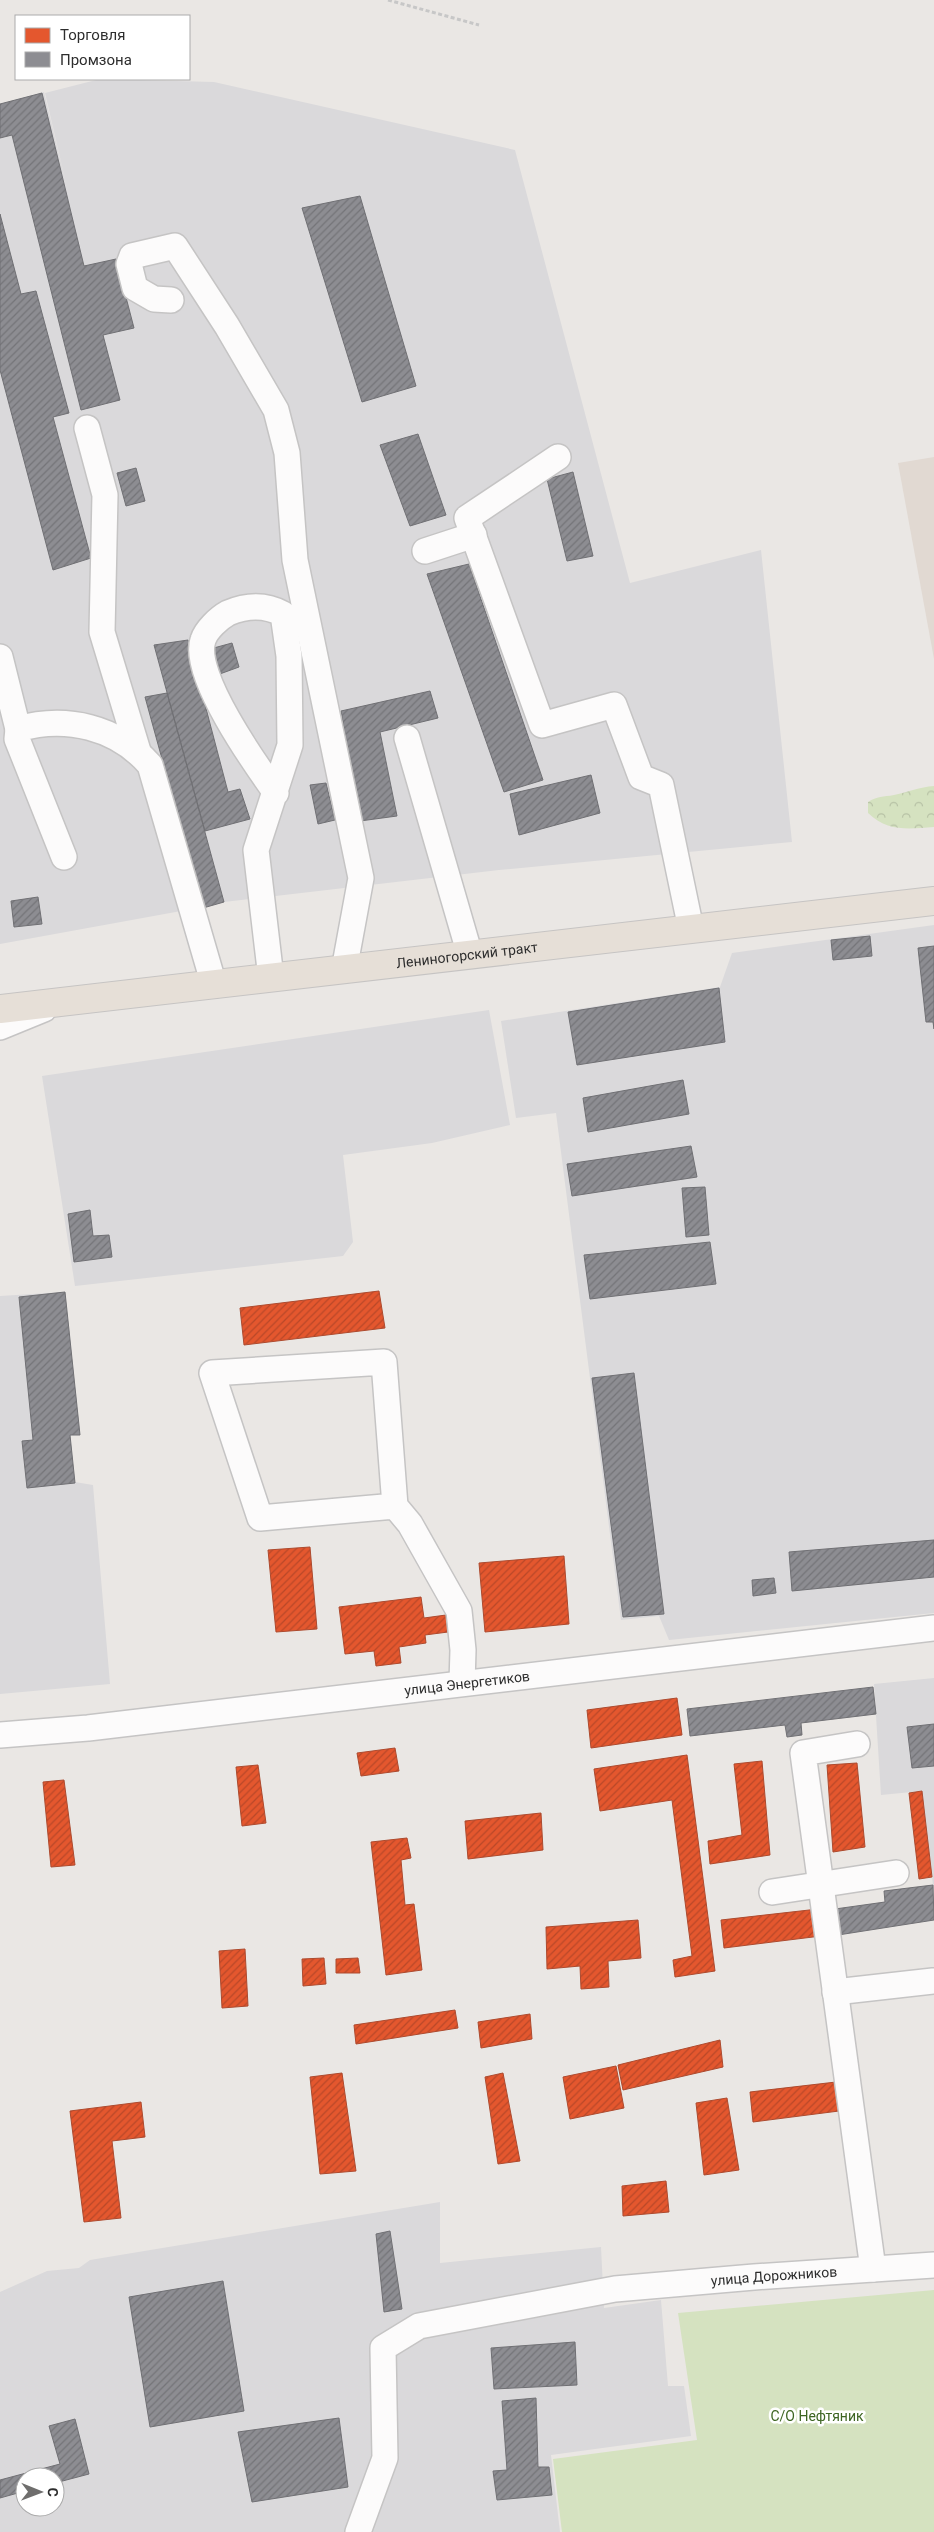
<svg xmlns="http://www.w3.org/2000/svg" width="934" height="2532" font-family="Roboto,sans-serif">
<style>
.industrial{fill:#dad9db;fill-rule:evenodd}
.education{fill:#e1d9d2}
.forest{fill:url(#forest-crowns)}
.park{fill:#d5e2c0}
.shops{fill:url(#shops-hatch);stroke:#ad4a2e}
.industry{fill:url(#industry-hatch);stroke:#707074}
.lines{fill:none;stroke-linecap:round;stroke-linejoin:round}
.minor-casing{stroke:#c5c4c4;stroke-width:28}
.major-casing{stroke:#c6c4c3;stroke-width:30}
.path{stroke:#c7c7c7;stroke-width:3;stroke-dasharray:4 2.5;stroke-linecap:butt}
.minor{stroke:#fcfbfb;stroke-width:25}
.major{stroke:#e6dfd7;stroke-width:28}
.labels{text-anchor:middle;stroke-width:5;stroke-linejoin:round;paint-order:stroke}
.street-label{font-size:14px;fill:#2d2d2d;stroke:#fff}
.park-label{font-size:14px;fill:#3d6522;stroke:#fff}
</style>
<defs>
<pattern id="forest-crowns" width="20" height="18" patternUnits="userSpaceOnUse" patternTransform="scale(1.25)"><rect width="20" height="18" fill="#d5e2c0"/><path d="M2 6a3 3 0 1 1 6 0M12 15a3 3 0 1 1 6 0" fill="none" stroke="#b7c2a5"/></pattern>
<pattern id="shops-hatch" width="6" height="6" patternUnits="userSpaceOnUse" patternTransform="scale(1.25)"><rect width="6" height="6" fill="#e4572e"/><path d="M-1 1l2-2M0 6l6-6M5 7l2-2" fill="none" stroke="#b94828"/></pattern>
<pattern id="industry-hatch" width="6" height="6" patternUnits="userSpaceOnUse" patternTransform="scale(1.25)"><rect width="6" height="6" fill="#8d8d92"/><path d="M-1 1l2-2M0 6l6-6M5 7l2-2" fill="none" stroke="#747478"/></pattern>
</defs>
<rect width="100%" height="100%" fill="#eae7e4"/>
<path class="industrial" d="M100,79L214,82L515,150L630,583L761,550L792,842L499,870L224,902L206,835L203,907L0,944V104L44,92L68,192L45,93Z
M934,925V1613L669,1640L659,1616L621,1620L556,1113L516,1118L501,1021L720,987L732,953Z
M489,1010L510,1125L432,1143L343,1155L353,1242L343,1256L75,1286L42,1076Z
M65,1292L80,1434L70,1436L75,1482L93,1485L110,1684L0,1694V1296Z
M934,1678V1894L922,1791L881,1795L874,1684Z
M440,2202V2263L601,2247L604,2308L661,2300L668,2386H684L691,2436L551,2455L560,2532H0V2292L47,2271L79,2268L90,2260ZM25,2477H55V2507H25Z"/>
<path class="education" d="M934,457V659L898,463Z"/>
<path class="forest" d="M934,786V827C908,829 888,832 868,813V802C877,796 883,797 894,795C909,792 919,787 934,786Z"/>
<path class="park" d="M934,2290V2532H562L553,2459L697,2440L678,2313Z"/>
<path class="shops" d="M379,1291L385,1328L244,1345L240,1308Z
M310,1547L317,1629L276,1632L268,1550Z
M564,1556L569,1624L485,1632L479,1563Z
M421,1597L424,1618L446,1615L448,1632L425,1635L426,1643L399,1647L401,1663L376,1666L374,1651L345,1654L339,1607Z
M677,1698L682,1735L591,1748L587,1710Z
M395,1748L399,1771L361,1776L357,1753Z
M687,1755L715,1971L675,1977L673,1960L692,1956L672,1800L600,1811L594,1769Z
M762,1761L770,1855L710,1864L708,1841L742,1835L734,1764Z
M857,1763L865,1847L833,1852L827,1765Z
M258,1765L266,1823L242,1826L236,1767Z
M64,1780L75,1865L51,1867L43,1782Z
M922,1791L932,1877L919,1879L909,1793Z
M541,1813L543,1850L468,1859L465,1821Z
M407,1838L411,1858L401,1860L405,1905L414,1904L422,1970L386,1975L371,1842Z
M818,1909L821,1936L724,1948L721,1920Z
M638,1920L641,1958L608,1961L609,1987L581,1989L580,1966L547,1969L546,1927Z
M245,1949L248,2006L222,2008L219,1951Z
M324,1958L326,1984L303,1986L302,1959Z
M358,1958L360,1973H336V1959Z
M455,2010L458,2028L356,2044L354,2025Z
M530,2014L532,2039L481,2048L478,2022Z
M720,2040L723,2067L623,2090L618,2065Z
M616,2066L624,2108L570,2119L563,2077Z
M342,2073L356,2171L320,2174L310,2077Z
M503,2073L520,2161L498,2164L485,2077Z
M836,2082L839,2111L753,2122L750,2092Z
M727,2098L739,2170L704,2175L696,2103Z
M141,2102L145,2137L112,2141L121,2218L84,2222L70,2111Z
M666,2181L669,2212L623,2216L622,2186Z"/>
<path class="industry" d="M42,93L84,266L116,259L134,328L103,335L120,400L81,410L12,135L0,138V104Z
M360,196L416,386L362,402L302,208Z
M0,214L21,294L36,291L69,413L53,417L91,558L53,570L0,370Z
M418,434L446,515L410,526L380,445Z
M136,468L145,501L126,506L117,473Z
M573,472L593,556L567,561L547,479Z
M469,564L543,780L504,792L427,574Z
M188,640L228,792L240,789L250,819L205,831L154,645Z
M232,643L239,667L217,675L210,649Z
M430,691L438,718L380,732L397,816L360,821L341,711Z
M167,693L224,902L203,908L145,697Z
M591,775L600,813L519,835L510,794Z
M326,783L335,820L318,824L310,785Z
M38,897L42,924L14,927L11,901Z
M870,936L872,956L833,960L831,940Z
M934,946V1029L933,1022H926L918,948Z
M719,988L725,1042L577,1065L568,1012Z
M683,1080L689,1114L588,1132L583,1098Z
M691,1146L697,1177L572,1196L567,1164Z
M705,1187L709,1235L686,1237L682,1188Z
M90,1210L93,1236L109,1235L112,1257L74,1262L68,1214Z
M710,1242L716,1284L590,1299L584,1255Z
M65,1292L80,1435H70L75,1483L27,1488L22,1441L33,1440L19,1297Z
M634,1373L664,1614L623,1617L592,1378Z
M934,1540V1577L792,1591L789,1552Z
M774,1578L776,1593L753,1596L752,1580Z
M873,1687L876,1714L801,1723L802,1735L787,1737L785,1725L690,1736L687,1709Z
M934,1724V1766L912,1768L907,1727Z
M933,1885L934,1920L838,1935L835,1909L885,1902L884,1891Z
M390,2231L402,2309L384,2312L376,2234Z
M223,2281L244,2411L150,2427L129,2297Z
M575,2342L577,2385L494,2389L491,2348Z
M536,2398L538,2467H549L552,2495L497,2500L493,2471L507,2470L502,2401Z
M339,2418L348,2487L252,2502L238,2432Z
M75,2419L89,2474L55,2483V2477H25V2491L0,2498V2480L60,2464L49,2426Z"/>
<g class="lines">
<defs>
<g id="minor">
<path d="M171,300L154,299L135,288L129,264L132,256L175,246L227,326L276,410L287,453L295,560L361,878L344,970"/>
<path d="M87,428L105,495L102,632L138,751"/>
<path d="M558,457L467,518L542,725L614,705L641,777L661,785L691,929"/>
<path d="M425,551L474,535"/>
<path d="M0,657L18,729"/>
<path d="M407,738L470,955"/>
<path d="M64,857L17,739L18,729C66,715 117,727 150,765L214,985"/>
<path d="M271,978L256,850L290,745L289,656L283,614C265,604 247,605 228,613C219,618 206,630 203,640C191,674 256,765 276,793"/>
<path d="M0,1027L44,1009"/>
<path d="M395,1506L260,1518L212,1373L384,1362L395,1506L410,1524L459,1611L463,1650L462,1683"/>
<path id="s1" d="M0,1735L88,1728L934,1628"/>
<path d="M857,1744L803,1753L873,2269"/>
<path d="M772,1892L896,1873"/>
<path d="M835,1992L933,1981"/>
<path id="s2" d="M358,2532L385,2458L383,2348L419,2326L615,2289L754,2277L934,2265"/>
</g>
<g id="major">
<path id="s3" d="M0,1009L934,901"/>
</g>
</defs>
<use href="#minor" class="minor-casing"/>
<use href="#major" class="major-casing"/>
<path class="path" d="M388,0L479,25"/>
<use href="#minor" class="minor"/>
<use href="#major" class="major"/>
</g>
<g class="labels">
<g class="street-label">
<text dy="5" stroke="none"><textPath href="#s3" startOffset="470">Лениногорский тракт</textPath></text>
<text dy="5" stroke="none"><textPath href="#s1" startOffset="470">улица Энергетиков</textPath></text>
<text dy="5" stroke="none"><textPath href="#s2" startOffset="590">улица Дорожников</textPath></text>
</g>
<g class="park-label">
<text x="817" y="2421">С/О Нефтяник</text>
</g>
</g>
<rect x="15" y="15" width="175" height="65" fill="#ffffff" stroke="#ababab"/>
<rect x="25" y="28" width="25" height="15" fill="#e4572e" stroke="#ababab"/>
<text x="60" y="40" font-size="15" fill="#2d2d2d">Торговля</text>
<rect x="25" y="52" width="25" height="15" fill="#8d8d92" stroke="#ababab"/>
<text x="60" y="65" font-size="15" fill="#2d2d2d">Промзона</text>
<g transform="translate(40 2492) rotate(91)"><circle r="24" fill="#ffffff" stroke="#ababab"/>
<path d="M0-4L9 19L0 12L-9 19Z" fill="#6f6e6d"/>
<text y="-8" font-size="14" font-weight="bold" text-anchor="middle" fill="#2d2d2d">С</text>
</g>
</svg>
